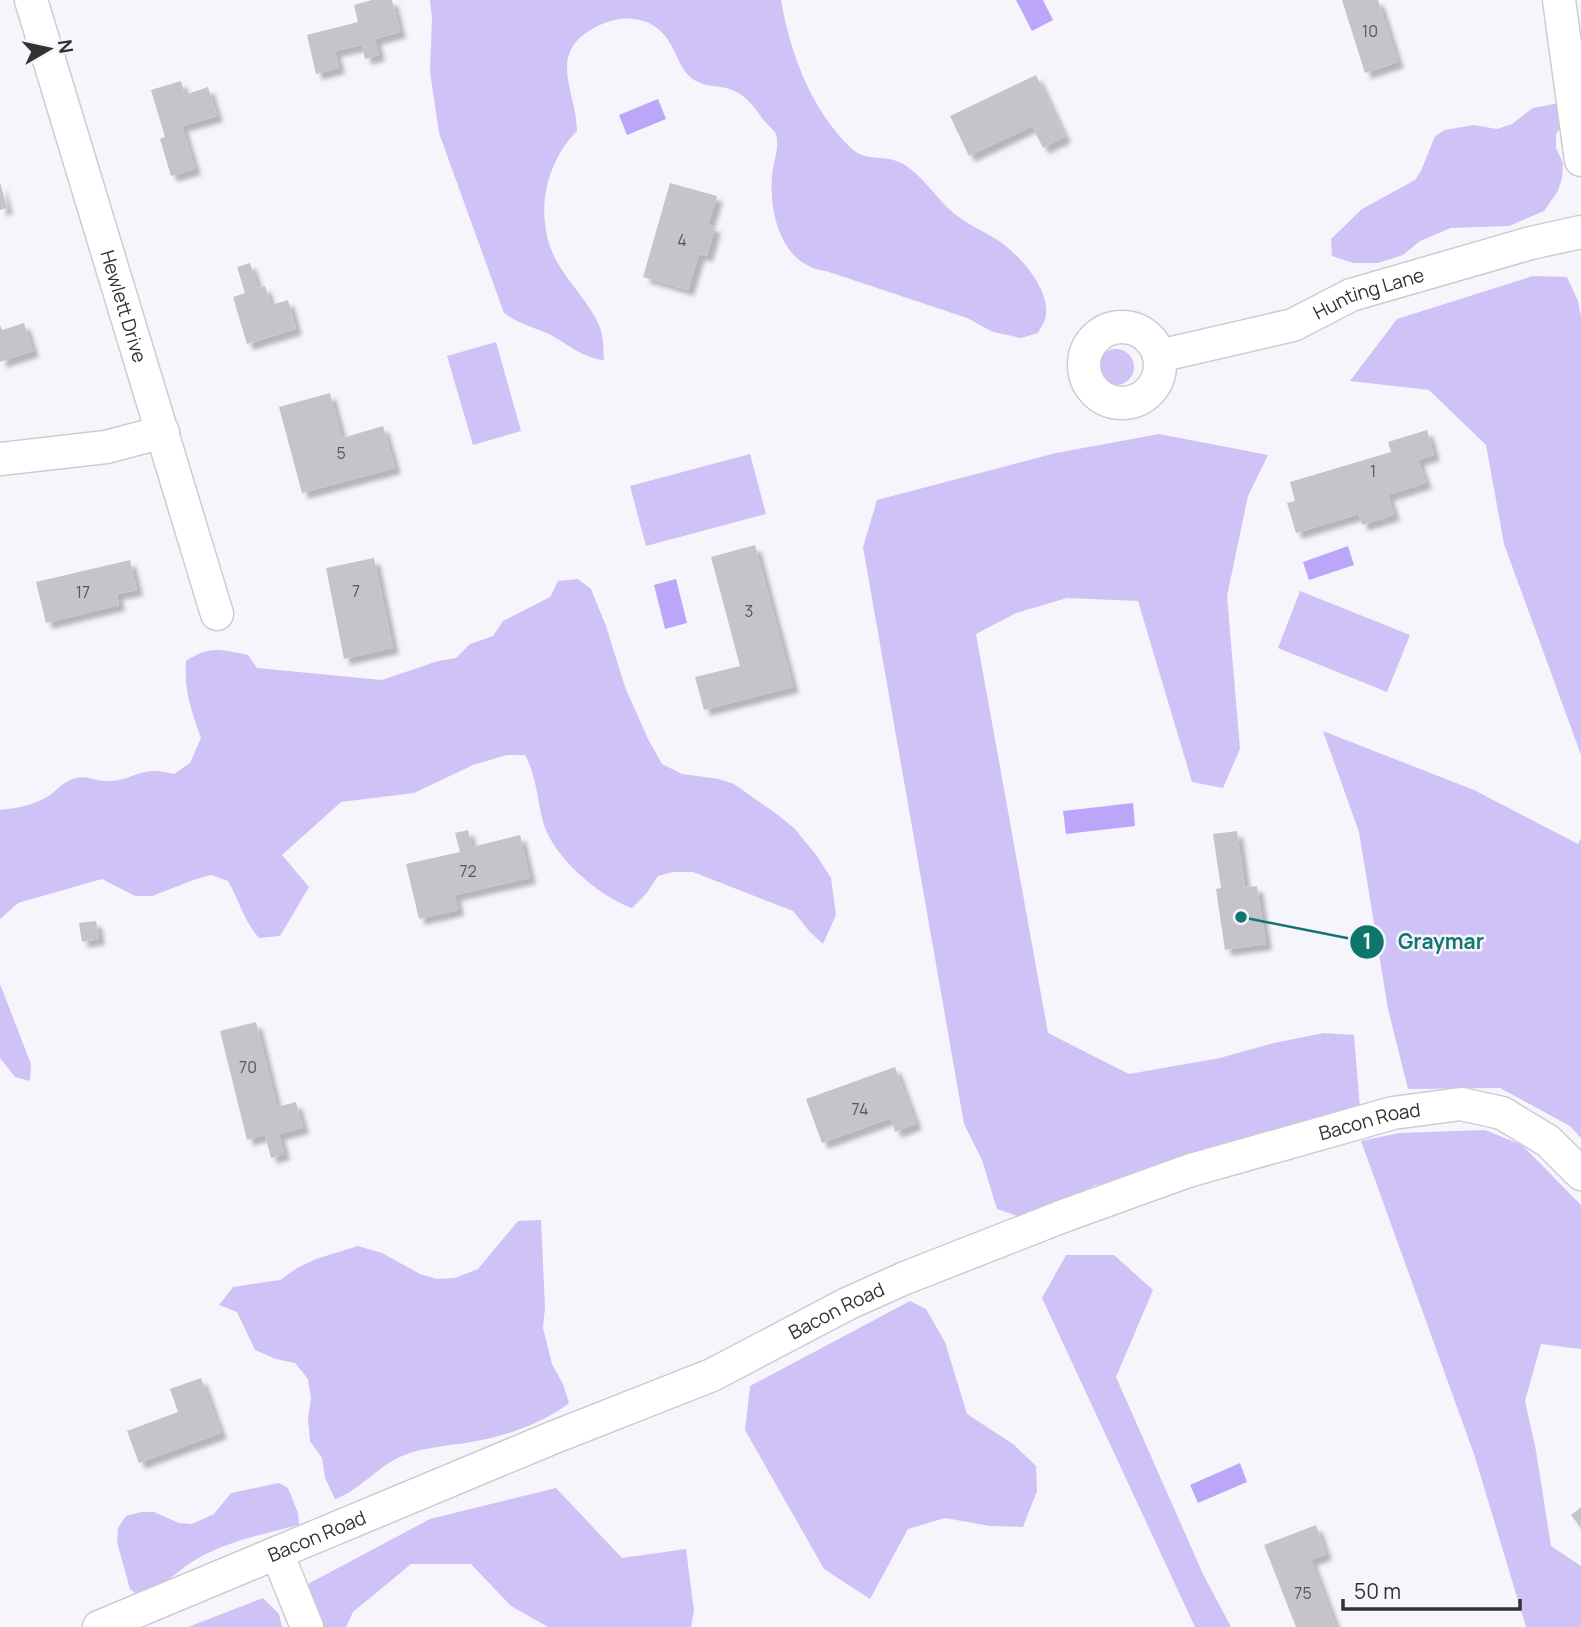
<svg xmlns="http://www.w3.org/2000/svg" width="1581" height="1627" font-family="Manrope,sans-serif">
<style>
.green{fill:#cec2f7}
.water{fill:#bba6f9}
.building{fill:#c6c4cb;filter:url(#shadow)}
.lines{fill:none;stroke-linecap:round;stroke-linejoin:round}
.minor-casing{stroke:#cdccd3;stroke-width:35}
.minor{stroke:#fff;stroke-width:32}
.labels{text-anchor:middle;stroke-width:5;stroke-linejoin:round;paint-order:stroke}
.number-label{font-size:16px;fill:#57565a}
.street-label{font-size:19px;fill:#323134;stroke:#f6f5fc}
.leader{fill:none;stroke:#0f766e;stroke-width:2.5}
.callout-dot{fill:#0f766e;stroke:#f6f5fc;stroke-width:2.5}
.mark-label{font-size:21px;text-anchor:middle;font-weight:bold;fill:#fff}
.callout-label{font-size:21px;text-anchor:middle;font-weight:bold;fill:#0f766e;stroke:#f6f5fc;stroke-width:5;stroke-linejoin:round;paint-order:stroke}
</style>
<defs>
<filter id="shadow"><feDropShadow dx="6" dy="6" stdDeviation="2" flood-color="#0004"/></filter>
</defs>
<rect width="100%" height="100%" fill="#f6f5fc"/>
<path class="green" d="M430,0H781C790,53 811,109 850,147C866,163 882,154 899,162C919,171 934,195 949,209C964,223 982,230 999,241C1019,254 1053,292 1045,319C1044,323 1040,329 1038,333L1021,338L993,332L967,318L826,271C782,266 769,214 772,176C773,163 780,146 776,134C774,130 768,125 765,122C752,104 744,91 721,87C713,86 703,85 696,81C682,73 679,59 672,47C657,16 624,12 596,27C545,53 577,92 577,131C544,164 534,218 556,260C568,282 587,300 598,323C604,335 603,347 604,360C582,358 568,344 549,334C531,326 521,325 504,313L439,133L430,72L432,17Z
M1559,103L1563,124L1556,134V148L1563,163L1562,178L1558,191L1544,211L1509,226L1451,228L1420,241L1403,255L1378,263H1353L1332,256L1331,239L1362,209L1415,180L1421,171L1435,136L1445,130L1474,125L1497,129L1512,124L1533,108Z
M1533,276L1567,277L1578,301L1581,317V755L1504,544L1486,445L1429,390L1350,381L1397,319Z
M496,342L521,431L473,445L447,356Z
M1098 367a18 18 0 1 1 36 0a18 18 0 1 1-36 0Z
M1159,434L1268,455L1248,496L1227,596L1240,749L1223,788L1192,782L1138,601L1067,598L1016,613L976,634L1048,1033L1129,1074L1220,1058L1274,1043L1324,1033L1354,1035L1360,1108L1096,1185L1020,1217L997,1209L982,1160L964,1124L863,547L877,500L1056,453Z
M750,454L766,514L646,546L630,486Z
M578,579L591,589L606,626L625,687L648,739L662,764L682,774L719,779L734,784L778,815L795,829L817,856L831,878L836,915L823,944L810,932L793,911L693,872H673L658,876L646,894L632,908C598,896 550,855 542,818C537,796 536,776 525,755H507L473,765L414,793L341,802L282,855L309,887L280,936L259,938C244,921 239,900 228,881L211,875L196,879L152,896H135L102,879L18,903L0,919V810C16,808 32,806 47,797C54,793 60,785 68,781C85,773 90,780 105,781C134,782 139,764 174,774L190,763L201,738C191,709 184,692 186,661C211,645 221,650 248,655L257,668L382,680L438,661L456,658L470,644L493,636L503,621L550,597L558,581Z
M1300,591L1410,635L1387,692L1278,648Z
M1323,731L1474,790L1578,844L1581,838V1138L1570,1126L1500,1088L1408,1089L1388,1009L1359,832Z
M0,984L31,1064L30,1081L15,1077L0,1058Z
M1485,1130L1522,1145L1581,1205V1349L1541,1344L1525,1401L1536,1451L1551,1546L1581,1566V1627H1526L1474,1454L1361,1141L1399,1133Z
M541,1220L545,1307L543,1328L552,1364L563,1384L569,1403C544,1423 503,1437 471,1442C448,1446 423,1447 402,1456C376,1467 361,1490 335,1499L325,1478L322,1458L310,1441L308,1419L311,1398L308,1379L295,1363L276,1359L255,1350L237,1312L219,1305L233,1287L280,1280L297,1268L316,1259L358,1246L382,1253L420,1274L437,1279L455,1278L478,1269L518,1221Z
M1066,1255H1114L1153,1290L1116,1377L1203,1574L1231,1627H1195L1042,1298Z
M910,1301L926,1309L945,1342L967,1414L1013,1444L1036,1466L1037,1491L1023,1527L990,1526L945,1518L908,1529L870,1599L824,1569L745,1430L750,1386Z
M279,1483L288,1488L298,1513L299,1525C263,1534 228,1541 195,1560C176,1571 161,1590 140,1597L130,1589L117,1542L118,1528L126,1516L141,1512H154L179,1523L192,1524L214,1514L231,1493Z
M556,1488L622,1558L686,1549L694,1611L691,1627H548L511,1606L471,1564H411L353,1612L346,1627H324L306,1585L430,1519Z
M263,1598L279,1614L282,1627H188Z"/>
<path class="water" d="M1016,0H1043L1053,20L1032,31Z
M658,99L666,119L627,135L619,115Z
M1348,546L1354,565L1309,580L1303,562Z
M676,579L687,623L665,629L654,585Z
M1133,803L1135,826L1066,834L1063,811Z
M1240,1463L1247,1482L1198,1503L1190,1485Z"/>
<path class="building" d="M372,0H392L400,32L375,39L379,55L365,59L362,45L335,51L339,68L316,74L307,35L358,22L354,5Z
M1342,0H1378L1398,62L1365,73Z
M1036,75L1065,137L1043,148L1032,126L969,156L950,116Z
M181,81L185,95L208,87L217,116L182,126L195,169L171,176L160,139L165,137L151,90Z
M0,182L7,208L0,210Z
M670,183L717,196L708,225L715,227L707,256L699,254L688,290L643,277Z
M250,263L258,288L265,286L271,305L288,300L296,329L247,344L233,297L245,293L237,267Z
M24,323L33,351L0,362V325L2,330Z
M330,393L342,438L383,426L395,468L302,493L279,407Z
M1427,430L1434,455L1418,460L1426,483L1388,495L1394,515L1362,525L1359,514L1296,533L1287,503L1295,501L1290,482L1391,452L1388,442Z
M755,545L793,687L704,710L695,677L740,666L711,557Z
M374,558L393,648L344,659L326,568Z
M130,560L137,590L117,594L119,605L46,623L36,582Z
M468,830L472,847L520,835L530,878L455,895L458,910L419,919L406,864L460,852L455,833Z
M1237,831L1245,887L1257,886L1266,944L1225,950L1216,889L1221,888L1213,834Z
M96,921L99,939L82,942L79,923Z
M256,1022L277,1107L296,1102L303,1128L279,1134L284,1154L271,1158L265,1135L247,1140L220,1031Z
M895,1067L916,1124L895,1132L891,1118L822,1143L806,1099Z
M201,1378L221,1433L139,1463L127,1431L178,1412L170,1389Z
M1581,1507V1528L1571,1515Z
M1316,1525L1326,1554L1311,1560L1336,1627H1296L1264,1545Z"/>
<g class="lines">
<defs>
<g id="minor">
<path id="s1" d="M31,0L217,614"/>
<path d="M1559,0L1581,160"/>
<circle cx="1122" cy="365" r="38"/>
<path id="s2" d="M1159,356L1293,325L1351,295L1531,243L1581,232"/>
<path d="M0,459L106,447L163,432"/>
<path d="M277,1553L307,1627"/>
<path id="s3" d="M99,1627L552,1438L712,1375L847,1304L905,1278L1066,1215L1188,1171L1393,1113L1461,1104L1502,1113L1548,1141L1581,1174"/>
</g>
</defs>
<use href="#minor" class="minor-casing"/>
<use href="#minor" class="minor"/>
</g>
<g class="labels">
<g class="number-label">
<text x="1370" y="37">10</text>
<text x="682" y="246">4</text>
<text x="341" y="459">5</text>
<text x="1373" y="477">1</text>
<text x="356" y="597">7</text>
<text x="83" y="598">17</text>
<text x="749" y="617">3</text>
<text x="468" y="877">72</text>
<text x="248" y="1073">70</text>
<text x="860" y="1115">74</text>
<text x="1303" y="1599">75</text>
</g>
<g class="street-label">
<text dy="7" stroke="none"><textPath href="#s2" startOffset="220">Hunting Lane</textPath></text>
<text dy="7" stroke="none"><textPath href="#s1" startOffset="320">Hewlett Drive</textPath></text>
<text dy="7" stroke="none"><textPath href="#s3" startOffset="1370">Bacon Road</textPath></text>
<text dy="7" stroke="none"><textPath href="#s3" startOffset="803">Bacon Road</textPath></text>
<text dy="7" stroke="none"><textPath href="#s3" startOffset="236">Bacon Road</textPath></text>
</g>
</g>
<path class="leader" d="M1241 917L1367 942"/>
<g class="callout-dot">
<circle cx="1241" cy="917" r="7"/>
<circle cx="1367" cy="942" r="18"/>
</g>
<g class="mark-label">
<text x="1367" y="949">1</text>
</g>
<g class="callout-label">
<text x="1441" y="949">Graymar</text>
</g>
<g transform="translate(49 49) rotate(81)" stroke="#f6f5fc" stroke-width="5" paint-order="stroke">
<path d="M0-5L12 26L0 18L-12 26Z" fill="#323134"/>
<text y="-10" font-size="19" font-weight="bold" text-anchor="middle" fill="#323134">N</text>
</g>
<path d="M1343 1599v10h177v-10" fill="none" stroke="#323134" stroke-width="3.5"/>
<text x="1354" y="1599" font-size="21" fill="#323134" stroke="#f6f5fc" stroke-width="5" paint-order="stroke">50 m</text>
</svg>
